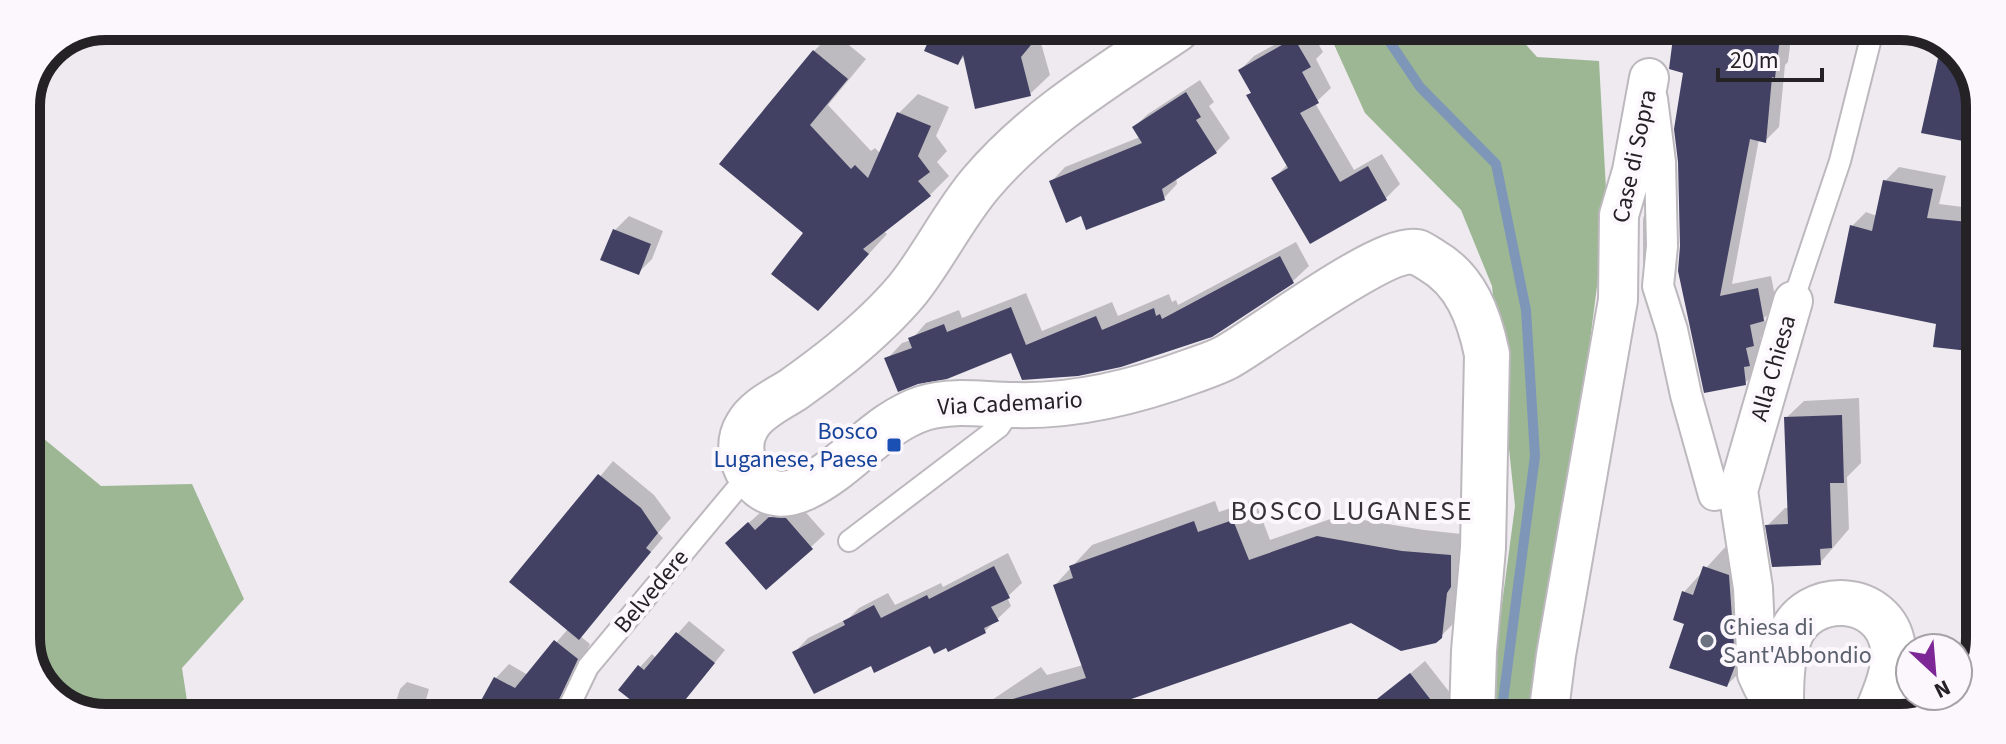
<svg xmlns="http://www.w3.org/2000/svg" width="2006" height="744" font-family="'Source Sans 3',sans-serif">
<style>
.forest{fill:#9db794}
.shadow{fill:#0003}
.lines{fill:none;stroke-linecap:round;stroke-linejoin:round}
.stream{stroke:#7e96b8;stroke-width:10}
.building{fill:#424163}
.service-casing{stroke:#bcb8be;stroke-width:24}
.pedestrian-casing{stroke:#bcb8be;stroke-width:34}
.minor-casing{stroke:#bcb8be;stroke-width:42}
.tertiary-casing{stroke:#bcb8be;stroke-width:48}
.service{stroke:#fff;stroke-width:20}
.pedestrian{stroke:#fff;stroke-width:30}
.minor{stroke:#fff;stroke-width:38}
.tertiary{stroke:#fff;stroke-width:44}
.transit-dot{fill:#1a4fb4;stroke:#fbf7fd;stroke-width:3}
.worship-dot{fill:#6b7280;stroke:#fbf7fd;stroke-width:3}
.labels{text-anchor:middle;stroke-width:8;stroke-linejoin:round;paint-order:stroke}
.street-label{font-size:24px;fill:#242224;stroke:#fbf7fd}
.transit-label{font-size:24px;fill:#164399;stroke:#fbf7fd;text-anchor:end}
.worship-label{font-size:24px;fill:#5b616d;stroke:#fbf7fd;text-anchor:start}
.quarter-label{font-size:28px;letter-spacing:2px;fill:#353237;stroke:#fbf7fd}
.rim{fill:none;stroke:#242224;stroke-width:10}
</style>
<rect width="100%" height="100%" fill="#eeeaf0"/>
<path class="forest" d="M1327,29H1512L1537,57L1599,61L1607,208L1559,583L1545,654L1524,717H1487L1515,506L1492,286L1461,210L1365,113Z
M26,424L101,486L192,484L244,599L182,668L189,714H80L42,686L26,643Z"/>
<path class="shadow" d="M936,28H1046L1039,36L1050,75L1030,94L965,56L957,63Z
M1303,29H1310L1323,52L1316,59L1331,88L1315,103L1354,170L1382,154L1400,184L1386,198L1310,242L1273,179L1288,164L1240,70L1254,56Z
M1619,30H1792L1788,62L1785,65L1779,127L1766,140L1759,139L1732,284L1771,276L1777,306L1764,318L1767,331L1760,338L1763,351L1757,357L1758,370L1745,383L1680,271L1685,71L1675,38L1620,43Z
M833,32L866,59L828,105L871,151L875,148L881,154L899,113L918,94L949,107L936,136L947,151L937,162L949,176L930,195L883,231L887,234L837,289L805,233L721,164L814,51Z
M1951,48L1964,58L1980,101L1979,141L1923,131L1940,59Z
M1200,80L1214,102L1209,106L1230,138L1216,152L1176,178L1177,184L1164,198L1082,214L1052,181L1065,167L1140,137L1134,127L1148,114Z
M1899,167L1946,176L1939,204L1979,209L1978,350L1938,322L1852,226L1866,212L1877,216L1885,181Z
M1654,203L1652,258L1643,267V219L1645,212Z
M629,216L663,231L652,259L638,273L615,230Z
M1296,242L1309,266L1293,281L1023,378L1012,351L887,359L902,343L911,340L926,323L959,310L962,318L1026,293L1042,331L1112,302L1118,316L1169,294L1172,302L1176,300L1178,305Z
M1859,398L1861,463L1847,477L1849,529L1820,563L1768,525L1785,508H1790L1786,418L1804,401Z
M613,461L654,495L671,518L658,533L663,538L580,636L590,644L556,715H475L496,678L509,664L528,675L568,629L512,582Z
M1255,500L1270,540L1339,516L1424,530L1471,535L1457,620L1435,642L1351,621L1113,697L1067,716H968L1041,667L1047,675L1083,665L1055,585L1092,545L1215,501L1219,512Z
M785,504L800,506L825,534L766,588L741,530L763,510L770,518Z
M1729,543L1751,661L1727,685L1686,623L1684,592Z
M1008,553L1022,583L1007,597L1011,606L985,631L947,645L931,643L872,663L795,652L808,638L849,618L859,608L888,593L895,605L941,583L943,587Z
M689,621L725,650L672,715H653L640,667L652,654L656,658Z
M1425,661L1458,703L1444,717H1393L1380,699Z
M407,682L429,689L422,714H392L400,689Z"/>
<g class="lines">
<path class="stream" d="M1381,29L1420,87L1496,164L1526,310L1535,456L1503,701L1504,717"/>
</g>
<path class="building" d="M934,28H1045L1021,57L1031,96L975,109L963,55L958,65L924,51Z
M1674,30L1759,31L1757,39L1780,38L1775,78L1772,77L1766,143L1750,139L1720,296L1758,288L1764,321L1750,325L1754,346L1746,348L1750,366L1744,367L1746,385L1704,393L1678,271L1680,246L1678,162L1674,129L1683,73L1669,69Z
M1294,38L1311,67L1302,72L1319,103L1300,113L1340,182L1368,166L1387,200L1310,244L1271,178L1288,168L1246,95L1251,93L1238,70Z
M813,50L848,79L810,125L851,169L855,165L868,178L897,112L931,126L918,156L930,172L918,181L931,196L863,249L869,254L818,311L771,274L803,233L719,164Z
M1938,58L1966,63L1980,101L1979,144L1921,133Z
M1186,92L1201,117L1196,120L1217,153L1162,189L1165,200L1086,230L1081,216L1066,223L1049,181L1142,143L1132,127Z
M1883,180L1933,189L1927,218L1979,223L1978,352L1933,347L1936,324L1834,303L1850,225L1872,231Z
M613,229L651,244L639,275L600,260Z
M1280,256L1294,283L1212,337L1121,367L1078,376L1022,380L1011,353L947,379L918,384L898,392L884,358L912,348L908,338L944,324L947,332L1011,307L1026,345L1096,316L1102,330L1154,308L1156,316L1160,314L1162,319Z
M1842,415L1844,483H1830L1832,548L1820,549L1821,565L1772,567L1765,525L1788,524L1784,417Z
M598,474L641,508L658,533L646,548L651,552L579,640L509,582Z
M769,517L786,518L813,549L766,590L725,543L748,522L755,530Z
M1233,520L1249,560L1317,536L1402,551L1451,555V587L1447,593L1442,638L1436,643L1401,651L1351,623L1114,705L1112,699L1067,716H982L981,708L1086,678L1053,585L1073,578L1069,566L1194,521L1198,532Z
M994,566L1010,598L991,607L999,621L984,628L986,633L948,652L946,648L934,654L930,646L874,673L871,666L814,694L792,652L845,625L843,621L874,605L881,618L927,595L929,599Z
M1703,566L1729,575L1734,646L1729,659L1734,660L1735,666L1727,687L1669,668L1684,624L1673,620L1682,591L1693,595Z
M676,632L715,663L673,715H650L618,690L638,665L644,670Z
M554,640L578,659L552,715H473L494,677L515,688Z
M1410,673L1444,717H1391L1377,699Z"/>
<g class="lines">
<defs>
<path id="service" d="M1793,301L1840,161L1873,30
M849,541L999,427L1014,405
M565,715L588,667L749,474"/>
<path id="pedestrian" d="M1652,99L1660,162L1662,246L1658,286L1672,330L1686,395L1714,495L1738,491"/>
<path id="minor" d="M1781,706L1763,687L1757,674L1753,588L1738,491L1793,301
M1548,717L1556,655L1618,300L1619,215L1632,171L1649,78"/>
<path id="tertiary" d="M1177,29C1109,75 1035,119 981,183C953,216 935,255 908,289C889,312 866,333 843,352C827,365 811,377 794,389C779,399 756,409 747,426C736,444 742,468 756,482C770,497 787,496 804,488C848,468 877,423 924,408C954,399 983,405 1014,405C1075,407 1135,392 1192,371C1203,367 1216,363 1227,357C1263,337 1383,245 1417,252C1422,254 1426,257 1431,260C1466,280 1479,316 1487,354L1483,548L1474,651L1472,717
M1781,718C1781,693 1780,662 1789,638C1807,588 1885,592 1893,647C1896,671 1884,696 1875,718"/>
</defs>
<use href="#service" class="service-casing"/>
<use href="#pedestrian" class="pedestrian-casing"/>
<use href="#minor" class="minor-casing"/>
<use href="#tertiary" class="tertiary-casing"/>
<use href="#service" class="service"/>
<use href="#pedestrian" class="pedestrian"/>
<use href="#minor" class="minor"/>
<use href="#tertiary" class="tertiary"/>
</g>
<rect class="transit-dot" x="886" y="437" width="16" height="16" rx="4"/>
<circle class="worship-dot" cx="1707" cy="641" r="8"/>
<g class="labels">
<g class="street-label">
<text transform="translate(1634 156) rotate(-78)" y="8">Case di Sopra</text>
<text transform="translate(1773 368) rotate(-74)" y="8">Alla Chiesa</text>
<text transform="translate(1010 403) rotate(-3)" y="8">Via Cademario</text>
<text transform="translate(651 591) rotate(-50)" y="8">Belvedere</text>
</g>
<g class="transit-label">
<text x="878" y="439">Bosco<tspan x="878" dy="28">Luganese, Paese</tspan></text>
</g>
<g class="worship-label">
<text x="1723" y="635">Chiesa di<tspan x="1723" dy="28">Sant'Abbondio</tspan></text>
</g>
<g class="quarter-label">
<text x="1352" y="520">BOSCO LUGANESE</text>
</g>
</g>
<path d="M0 0H2006V744H0ZM106 40H1900A66 66 0 0 1 1966 106V638A66 66 0 0 1 1900 704H106A66 66 0 0 1 40 638V106A66 66 0 0 1 106 40Z" fill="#fbf7fd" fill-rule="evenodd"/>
<path class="rim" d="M106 40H1900A66 66 0 0 1 1966 106V638A66 66 0 0 1 1900 704H106A66 66 0 0 1 40 638V106A66 66 0 0 1 106 40Z"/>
<g transform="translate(1934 672) rotate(154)"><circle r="38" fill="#fbf7fd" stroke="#a5a2a6" stroke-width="2"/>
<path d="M0-6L14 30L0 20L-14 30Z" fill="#7d2695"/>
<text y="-12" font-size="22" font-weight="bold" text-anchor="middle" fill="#242224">N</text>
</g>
<path d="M1718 68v12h104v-12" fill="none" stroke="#242224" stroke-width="4"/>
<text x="1730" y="68" font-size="24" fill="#242224" stroke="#fbf7fd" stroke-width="6" paint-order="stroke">20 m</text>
</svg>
